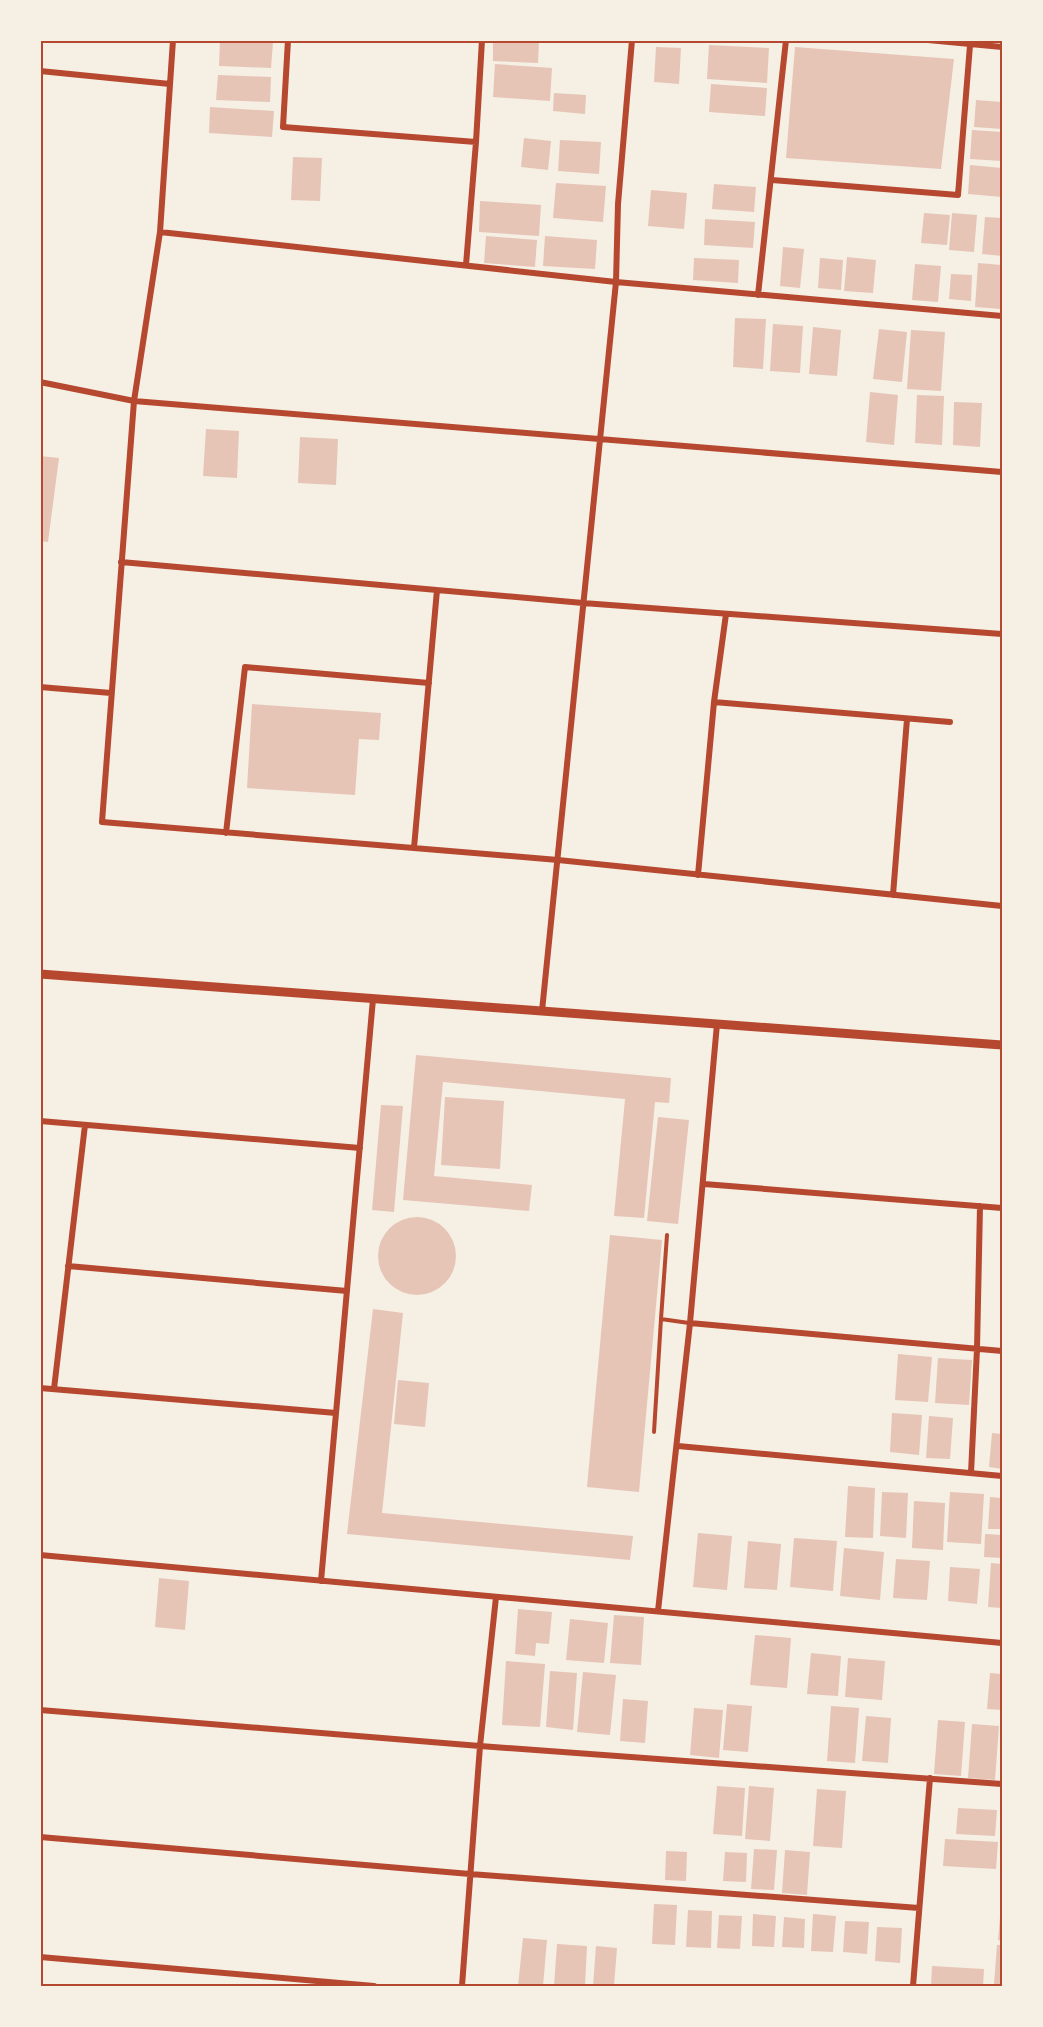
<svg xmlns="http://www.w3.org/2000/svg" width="1043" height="2027" font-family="'Roboto Condensed',sans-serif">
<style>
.building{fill:#e6c5b7}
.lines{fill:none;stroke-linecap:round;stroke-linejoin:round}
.service{stroke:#b5482f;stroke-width:4}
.minor{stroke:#b5482f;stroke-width:6}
.tertiary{stroke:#b5482f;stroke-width:9}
.neatline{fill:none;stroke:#b5482f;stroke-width:2}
</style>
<rect width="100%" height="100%" fill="#f6efe4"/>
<path class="building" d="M220,40L273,42L271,68L219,66Z
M493,40H539L538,63L493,61Z
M709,45L769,48L767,83L707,79Z
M656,47L681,48L679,84L654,82Z
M795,47L954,59L941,169L786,158Z
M495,64L552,68L550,101L493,97Z
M218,75L271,77L270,102L216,100Z
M711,84L767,88L765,116L709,112Z
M554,93L586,95L585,114L553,111Z
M976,100L1002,102V129L974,127Z
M210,107L274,111L272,137L209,133Z
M972,130L1002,132V161L970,159Z
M524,138L551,141L548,170L521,167Z
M560,140L601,142L599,174L558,171Z
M293,157L322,158L320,201L291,200Z
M970,165L1002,168V197L968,194Z
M556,183L606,186L603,222L553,218Z
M714,184L756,187L754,212L712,209Z
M651,190L687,193L684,229L648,226Z
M480,201L541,205L539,236L479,232Z
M924,213L950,215L947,245L921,243Z
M952,213L977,215L974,252L949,250Z
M985,217L1002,218V256L982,254Z
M705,219L755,222L753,248L704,245Z
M486,236L537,240L535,267L484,263Z
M545,236L597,240L595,269L543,266Z
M783,247L804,249L800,288L780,286Z
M847,257L876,260L873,293L844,291Z
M694,258L739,260L738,283L693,280Z
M820,258L843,260L841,290L818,288Z
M978,263L1002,265L1001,309L975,307Z
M915,264L941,266L938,302L912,300Z
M951,274L972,275L971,301L949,299Z
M735,318L766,319L763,369L733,367Z
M773,324L803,326L800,373L770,371Z
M813,327L841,330L837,376L809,374Z
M879,329L907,332L902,382L873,379Z
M911,330L945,332L941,391L907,389Z
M870,392L898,395L894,445L866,442Z
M917,395L944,396L942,445L915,443Z
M954,402L982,403L980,447L953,445Z
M206,429L239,431L237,478L203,476Z
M300,437L338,439L336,485L298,483Z
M40,456L59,458L48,542L40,541Z
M252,704L381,713L379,740L359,739L355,795L247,788Z
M416,1055L671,1078L669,1103L655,1102L644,1218L614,1216L625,1099L443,1082L434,1176L532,1185L529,1211L403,1200Z
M445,1097L504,1101L500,1169L441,1165Z
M381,1105L403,1106L394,1212L372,1210Z
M658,1117L689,1120L678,1224L647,1221Z
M378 1256a39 39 0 1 1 78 0a39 39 0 1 1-78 0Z
M610,1235L662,1240L639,1492L587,1487Z
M373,1309L403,1313L382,1513L633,1536L630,1560L347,1534Z
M898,1354L932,1357L928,1402L895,1400Z
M938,1358L972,1360L969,1405L935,1403Z
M398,1380L429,1383L425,1427L394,1424Z
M892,1413L922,1415L919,1455L890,1452Z
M929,1416L953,1418L950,1459L926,1458Z
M992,1433L1002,1434V1469L989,1467Z
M848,1486L875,1488L873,1538L845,1537Z
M882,1492L908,1493L906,1538L880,1536Z
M950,1492L984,1494L981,1544L947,1542Z
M990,1497L1002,1498V1529H988Z
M914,1501L945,1503L943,1550L912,1548Z
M698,1533L732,1536L727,1590L693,1587Z
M985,1534L1002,1535V1558L984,1557Z
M794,1538L837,1541L833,1591L790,1587Z
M748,1541L781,1544L777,1590L744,1588Z
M844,1548L884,1552L880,1600L840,1596Z
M896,1559L930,1561L927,1600L893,1598Z
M991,1563L1002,1564V1608L988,1607Z
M950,1567L980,1569L977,1604L948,1601Z
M159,1578L189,1581L185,1630L155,1627Z
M518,1609L552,1612L549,1644L536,1643L535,1656L515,1654Z
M614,1615L644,1617L641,1665L610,1663Z
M570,1619L608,1623L604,1663L566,1660Z
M755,1635L791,1638L787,1688L750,1685Z
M811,1653L841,1656L838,1696L807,1694Z
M848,1658L885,1661L882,1700L845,1697Z
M506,1661L545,1664L540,1727L502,1725Z
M550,1671L577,1673L573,1730L546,1727Z
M583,1672L616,1675L610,1735L577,1732Z
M990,1673L1002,1674V1710L987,1709Z
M623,1699L648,1701L645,1743L620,1741Z
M727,1704L752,1706L748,1752L723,1750Z
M831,1706L859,1708L855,1763L827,1761Z
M694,1708L723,1710L719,1758L690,1755Z
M866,1716L891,1718L888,1763L862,1761Z
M938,1720L965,1722L961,1776L934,1774Z
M972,1724L999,1726L995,1780L968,1778Z
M717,1786L745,1788L742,1836L713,1834Z
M749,1786L774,1788L770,1841L745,1839Z
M817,1789L846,1791L842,1848L813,1846Z
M958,1808L997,1810L995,1836L956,1834Z
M945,1839L998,1842L996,1869L943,1866Z
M754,1849L777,1850L774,1890L751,1889Z
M785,1850L810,1852L807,1895L782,1893Z
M666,1851L687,1852L686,1881L665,1880Z
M725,1852L747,1853L746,1882L723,1881Z
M654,1904L677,1905L675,1945L652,1944Z
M1001,1905L1002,1906V1941L998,1940Z
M688,1910L712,1911L711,1948L686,1947Z
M753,1914L776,1916L774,1947L752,1946Z
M813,1914L836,1916L833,1952L811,1951Z
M719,1915L742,1916L740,1949L717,1948Z
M784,1917L805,1919L804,1948L782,1947Z
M845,1921L869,1922L867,1954L843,1952Z
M877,1927L902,1928L900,1963L875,1961Z
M523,1938L547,1940L543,1986H518Z
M557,1944L587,1946L585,1986H554Z
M997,1945H1002V1984H994Z
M596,1946L617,1948L614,1986H593Z
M932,1966L984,1969L983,1986H931Z"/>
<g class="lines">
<path class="service" d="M667,1235L661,1319L689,1323
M654,1432L661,1319"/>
<path class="minor" d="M173,40L160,232L134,401L102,822L558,860L1002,906
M288,40L283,127L476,142
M928,40L1002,47
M40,71L170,84
M772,180L958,195L970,45
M160,232L616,282L1002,316
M466,265L476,142L482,40
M758,295L786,40
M40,382L134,401L1002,472
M121,562L583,603L1002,634
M40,687L111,693
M714,702L950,722
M226,833L245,667L429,683
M414,848L437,590
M698,875L714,702L726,614
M893,895L907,719
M542,1011L616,282L618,204L632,40
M40,1121L360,1148
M704,1184L1002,1208
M68,1266L347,1291
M690,1323L1002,1351
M40,1388L336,1413
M54,1389L85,1125
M678,1446L1002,1476
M971,1473L977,1349L980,1206
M40,1555L1002,1643
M321,1581L373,999
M658,1611L690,1323L717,1024
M40,1710L480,1746L1002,1784
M40,1837L470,1874L919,1908
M40,1957L374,1986
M462,1986L480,1746L496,1597
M913,1986L930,1778"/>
<path class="tertiary" d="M40,974L1002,1045"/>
</g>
<rect width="1043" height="2027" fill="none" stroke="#f6efe4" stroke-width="84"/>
<rect x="42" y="42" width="959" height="1943" class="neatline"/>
</svg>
